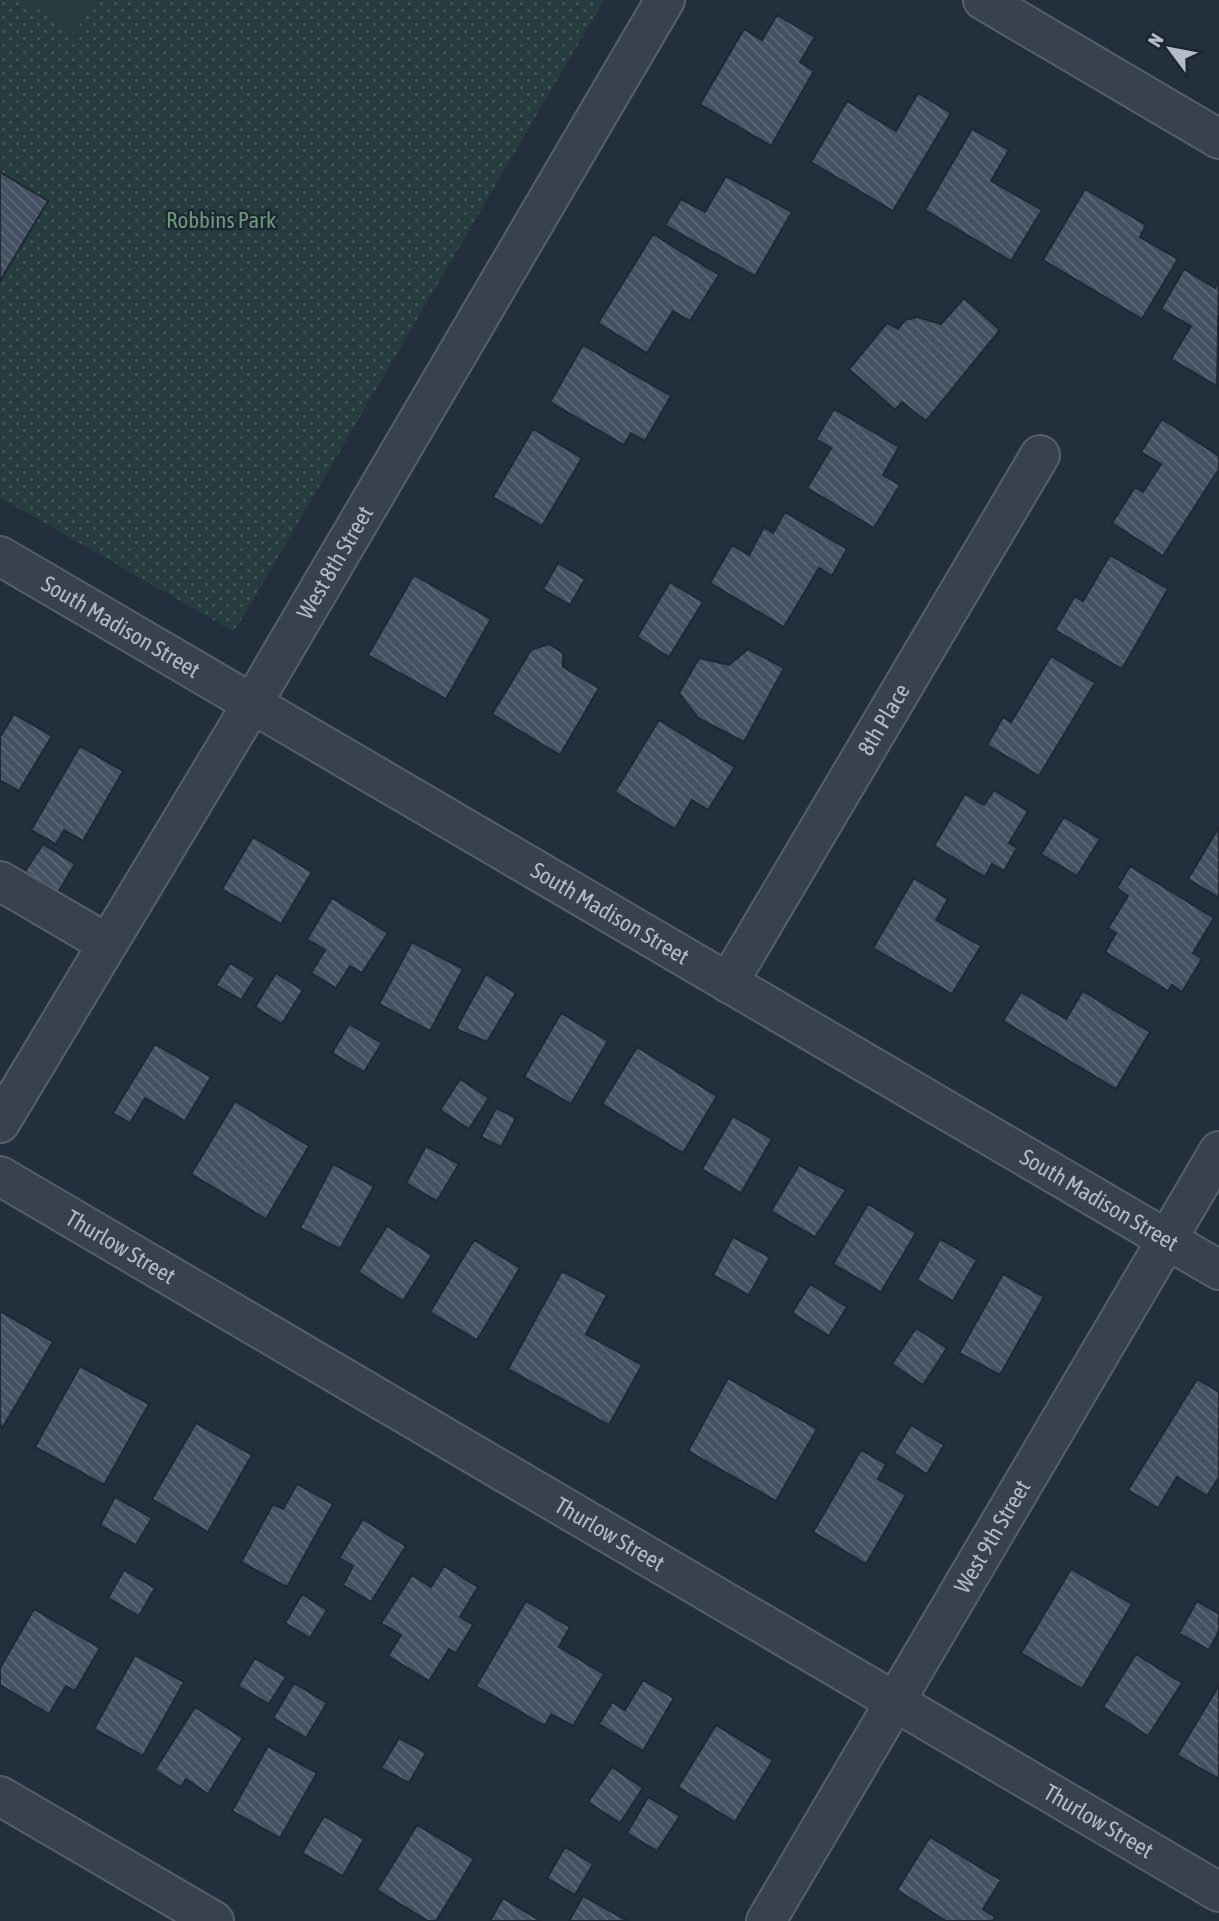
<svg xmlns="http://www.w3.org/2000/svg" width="1219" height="1921" font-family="'Asap Condensed',sans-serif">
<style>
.park{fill:url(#park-dots)}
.pitch{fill:#263c3f}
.building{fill:url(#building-back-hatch);stroke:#1f2835;stroke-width:2}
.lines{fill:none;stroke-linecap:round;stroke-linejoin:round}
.minor-casing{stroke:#565f6c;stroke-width:42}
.minor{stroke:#38414e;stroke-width:38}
.labels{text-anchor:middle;stroke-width:5;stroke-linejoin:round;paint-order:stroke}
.park-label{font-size:23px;fill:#6b9a76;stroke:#1d2633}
.street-label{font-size:23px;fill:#b4bcc9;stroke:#1d2633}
</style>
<defs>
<pattern id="park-dots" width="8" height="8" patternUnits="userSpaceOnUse" patternTransform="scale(1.75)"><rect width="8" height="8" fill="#263c3f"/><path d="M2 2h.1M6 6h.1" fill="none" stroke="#435659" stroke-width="1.8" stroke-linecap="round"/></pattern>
<pattern id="building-back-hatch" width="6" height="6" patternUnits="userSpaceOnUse" patternTransform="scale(1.75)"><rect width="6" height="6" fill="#455162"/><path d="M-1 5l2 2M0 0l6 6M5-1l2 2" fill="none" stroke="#5d6877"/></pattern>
</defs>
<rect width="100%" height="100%" fill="#242f3e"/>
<path class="park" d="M0,0H604L234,632L0,497Z"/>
<path class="pitch" d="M24,0H97L74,33Z"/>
<path class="building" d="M777,15L815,37L800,62L814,71L771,146L700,104L744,29L762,40Z
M918,93L951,113L893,211L811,162L847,101L896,131Z
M972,129L1009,150L991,181L1042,210L1011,261L925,210Z
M0,172L48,201L0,281Z
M726,176L792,212L755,276L665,225L681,199L705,212Z
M1085,189L1146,225L1140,237L1178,259L1142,319L1043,260Z
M653,234L719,275L690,321L673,311L647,353L598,323Z
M1184,269L1215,288L1219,280L1217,386L1171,359L1191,326L1161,309Z
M964,298L1000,330L926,421L902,402L895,410L849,369L887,323L898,329L905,320L917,317L941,324Z
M583,345L671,396L645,441L631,433L624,445L550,402Z
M834,409L899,447L883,475L900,485L874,528L807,488L831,448L816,439Z
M1162,419L1219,456V469L1163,556L1112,523L1135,487L1143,492L1161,464L1141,452Z
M533,429L582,458L542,526L493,497Z
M785,512L847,549L832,576L819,568L784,627L710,583L732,545L749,555L764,527L773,533Z
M1110,555L1168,589L1122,669L1055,630L1075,596L1083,601Z
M558,563L585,579L570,605L543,589Z
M414,575L491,619L446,699L368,655Z
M670,582L703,602L669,657L637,637Z
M549,644L563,653V667L599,688L560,755L492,714L531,650Z
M748,649L784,668L744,742L698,718L679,693L699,658L729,665Z
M1051,656L1095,683L1039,776L987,745L1003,717L1011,722Z
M14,714L52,736L19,791L0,780V737Z
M659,720L735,767L708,810L692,800L675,829L615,792Z
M80,746L123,771L83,841L64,830L56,844L31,830Z
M994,790L1028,811L1009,843L1017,848L1004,871L992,864L985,877L934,846L965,794L984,805Z
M1064,817L1100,839L1077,876L1041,854Z
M1219,827V898L1188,879Z
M253,837L312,872L281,924L222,889Z
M43,844L75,864L57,894L24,873Z
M1130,866L1214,918L1193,953L1202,959L1182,992L1172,985L1168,991L1105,952L1116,933L1108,928L1128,896L1117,888Z
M914,878L948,899L936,920L981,946L952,994L873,948Z
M332,898L388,933L362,973L350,966L336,988L311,973L325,950L307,939Z
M412,942L463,969L430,1031L379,1004Z
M230,963L255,978L241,1000L216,985Z
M276,973L303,990L282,1024L255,1007Z
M486,974L516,993L487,1042L456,1029Z
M1083,991L1150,1032L1116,1089L1003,1021L1021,992L1066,1019Z
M561,1013L608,1041L571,1104L524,1077Z
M349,1024L382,1043L364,1072L332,1053Z
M155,1044L211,1077L185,1121L145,1098L130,1123L113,1113Z
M637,1047L717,1096L683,1153L602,1104Z
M460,1079L489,1098L469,1129L440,1110Z
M235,1101L309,1146L266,1219L191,1174Z
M496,1108L516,1118L501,1147L481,1137Z
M733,1116L772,1139L741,1193L702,1169Z
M426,1146L459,1164L437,1201L406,1183Z
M333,1164L374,1186L340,1249L300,1228Z
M799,1165L846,1190L815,1237L771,1211Z
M868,1204L916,1233L881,1292L833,1264Z
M387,1226L432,1255L403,1301L358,1272Z
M733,1237L770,1257L749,1295L713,1275Z
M940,1239L977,1260L953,1301L917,1280Z
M474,1240L520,1268L477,1340L430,1312Z
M562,1271L607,1295L586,1334L642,1365L609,1425L508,1369Z
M1003,1274L1044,1297L1000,1375L959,1353Z
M810,1284L847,1307L829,1336L792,1313Z
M0,1311L53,1342L3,1427L0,1425Z
M916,1328L947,1348L923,1385L892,1364Z
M80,1366L149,1404L104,1485L35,1447Z
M728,1378L817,1429L776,1501L688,1451Z
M1197,1379L1219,1392V1477L1207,1496L1177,1477L1158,1508L1128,1490Z
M196,1423L252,1455L208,1532L152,1499Z
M911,1425L944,1445L927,1474L894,1453Z
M861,1450L886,1464L878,1479L906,1495L866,1564L813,1532Z
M297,1484L333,1504L287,1587L241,1562L273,1504L283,1509Z
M115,1497L152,1518L136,1545L100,1525Z
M363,1519L406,1546L371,1602L343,1585L353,1566L339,1558Z
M444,1566L478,1587L460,1617L473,1625L456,1653L449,1649L429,1681L388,1656L401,1635L381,1623L412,1575L431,1587Z
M1071,1569L1132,1604L1082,1689L1021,1653Z
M124,1570L155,1588L139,1616L108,1598Z
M302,1594L327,1610L310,1638L285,1623Z
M526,1601L570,1627L559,1647L604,1674L573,1726L551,1714L545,1726L476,1686Z
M1197,1601L1219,1614V1631L1209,1650L1179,1633Z
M34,1609L100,1648L75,1691L66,1686L49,1714L0,1685V1668Z
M1136,1654L1182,1683L1148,1736L1103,1707Z
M135,1655L184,1682L143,1756L94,1729Z
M255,1658L286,1677L269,1704L238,1686Z
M643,1680L674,1698L643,1751L599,1724L612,1702L625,1710Z
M294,1683L327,1703L306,1738L273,1718Z
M1219,1685V1779L1177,1755Z
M195,1707L243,1738L208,1794L186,1779L181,1787L155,1770Z
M716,1725L773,1760L735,1822L678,1787Z
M399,1738L426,1753L409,1783L381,1768Z
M268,1746L317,1773L280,1838L232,1811Z
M612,1767L643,1788L620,1823L588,1802Z
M648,1797L680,1816L657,1851L627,1833Z
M324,1816L364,1839L343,1876L302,1853Z
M417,1825L474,1859L436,1921H428L377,1890Z
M930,1837L1001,1880L983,1909L995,1917L993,1921H946L897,1890Z
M565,1847L593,1864L575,1895L547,1878Z
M583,1896L628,1921H569Z
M503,1898L541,1921H490Z"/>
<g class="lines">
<defs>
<g id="minor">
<path d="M983,0L1219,139"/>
<path id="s1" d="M0,556L1219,1270"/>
<path d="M0,881L106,943"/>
<path id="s2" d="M728,983L1040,455"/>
<path id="s3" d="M0,1123L252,704L665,0"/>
<path id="s4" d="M0,1176L1219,1892"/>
<path d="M0,1796L214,1921"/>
<path id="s5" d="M766,1921L1219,1151"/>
</g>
</defs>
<use href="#minor" class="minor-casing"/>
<use href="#minor" class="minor"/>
</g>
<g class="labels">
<g class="park-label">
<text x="221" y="228">Robbins Park</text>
</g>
<g class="street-label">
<text dy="8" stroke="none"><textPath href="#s3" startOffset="653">West 8th Street</textPath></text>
<text dy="8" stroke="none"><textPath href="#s1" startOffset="140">South Madison Street</textPath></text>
<text dy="8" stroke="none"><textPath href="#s2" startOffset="306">8th Place</textPath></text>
<text dy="8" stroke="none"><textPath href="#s1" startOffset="707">South Madison Street</textPath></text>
<text dy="8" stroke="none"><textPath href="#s1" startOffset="1274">South Madison Street</textPath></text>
<text dy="8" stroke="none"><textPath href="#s4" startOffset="140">Thurlow Street</textPath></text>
<text dy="8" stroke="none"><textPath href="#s4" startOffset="707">Thurlow Street</textPath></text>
<text dy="8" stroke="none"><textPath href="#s5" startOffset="446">West 9th Street</textPath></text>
<text dy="8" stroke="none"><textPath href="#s4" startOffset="1274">Thurlow Street</textPath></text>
</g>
</g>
<g transform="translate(1170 49) rotate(302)" stroke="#1d2633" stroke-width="5" paint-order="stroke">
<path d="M0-5L12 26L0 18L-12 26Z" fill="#b4bcc9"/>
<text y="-10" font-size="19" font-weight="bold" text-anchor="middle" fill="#b4bcc9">N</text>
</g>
</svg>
